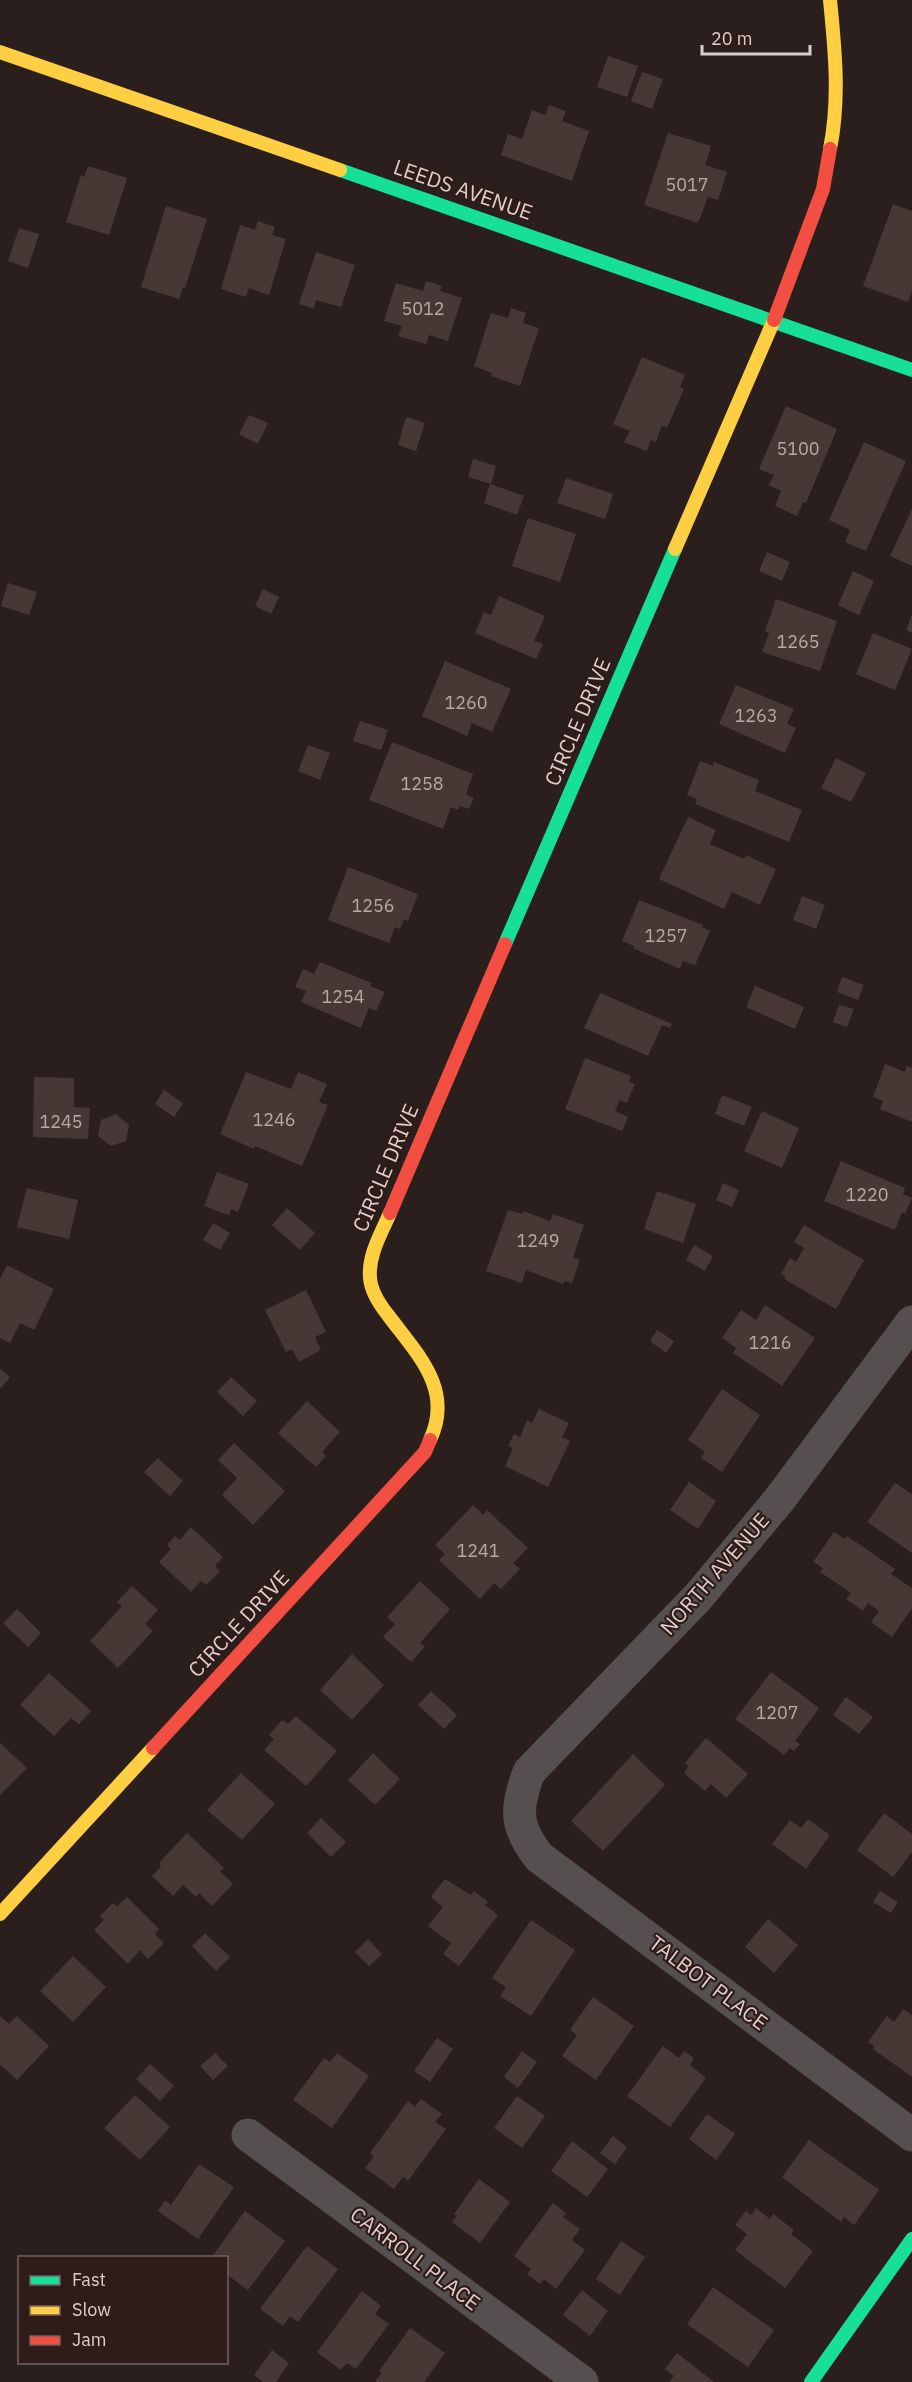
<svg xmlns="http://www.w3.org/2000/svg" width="912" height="2382" font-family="'IBM Plex Sans',sans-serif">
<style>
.building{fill:#473836}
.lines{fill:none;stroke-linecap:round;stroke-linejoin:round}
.street{stroke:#55504f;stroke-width:33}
.fast{stroke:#16e098;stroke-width:14}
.slow{stroke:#ffcf43;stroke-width:14}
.jam{stroke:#f24e42;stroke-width:14}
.labels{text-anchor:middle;stroke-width:4.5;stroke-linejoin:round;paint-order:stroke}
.number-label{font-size:18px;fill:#b8a9a7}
.street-label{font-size:21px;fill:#decfcd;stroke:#2f1b18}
</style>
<rect width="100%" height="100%" fill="#2a1f1d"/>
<path class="building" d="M608,56L638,66L627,97L597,87Z
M642,72L663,79L652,109L631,101Z
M549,105L566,111L562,121L589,131L572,181L501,155L508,134L522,139L532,110L545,115Z
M668,133L711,146L705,165L727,172L718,200L708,197L698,223L644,205Z
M88,166L127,178L109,235L66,222L81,175L84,177Z
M893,204L912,211V291L908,302L863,286Z
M166,206L207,219L185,288L183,287L179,299L141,287Z
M258,221L275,227L272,235L286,239L269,295L249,288L246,297L221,289L240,225L255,230Z
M19,228L39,234L28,268L8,261Z
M316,252L355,265L341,307L316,300L314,309L299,304Z
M426,281L442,286L440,291L462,298L448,341L429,335L426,344L398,336L402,326L384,321L396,283L423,291Z
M511,308L526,313L523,323L539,328L520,386L491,376L492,373L474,366L491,313L508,318Z
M642,357L685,375L680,387L684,389L667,428L662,425L656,442L651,440L647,451L624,442L630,431L613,424Z
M786,406L837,429L806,503L803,502L797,516L775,506L781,491L769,485L774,475L759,469Z
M249,415L268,423L258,444L239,434Z
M406,417L425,423L416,451L398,445Z
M864,442L906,461L866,551L845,542L850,530L829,520Z
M473,459L496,466L491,484L468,477Z
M566,478L613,494L605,519L557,503Z
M490,484L524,496L517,515L484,503Z
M912,509V566L890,556Z
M528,518L576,534L560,582L512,566Z
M767,552L790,562L782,581L759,571Z
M853,571L874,581L859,615L838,605Z
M8,583L37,592L29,615L1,606Z
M263,589L279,597L271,614L255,606Z
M499,596L545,616L534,641L543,644L536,659L475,633L484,612L491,615Z
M776,599L837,621L820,671L762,652L769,633L765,631Z
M912,614V633L906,630Z
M873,633L912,649L895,690L856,674Z
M445,661L511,689L492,732L472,723L467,736L422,716Z
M736,685L794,709L787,724L796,728L785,753L719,724Z
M360,721L388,730L381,750L353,741Z
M392,742L473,774L466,794L474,798L469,809L460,806L458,810L451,807L443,829L369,800Z
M308,745L330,753L320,780L298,771Z
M836,758L866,773L851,802L821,788Z
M700,761L713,766L714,762L759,780L755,791L802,810L789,842L695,804L697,799L687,795Z
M688,817L716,830L710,844L744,859L746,855L776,869L760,905L732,892L724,909L659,879Z
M348,867L418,894L408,921L404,919L400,929L395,927L389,943L328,920Z
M802,896L825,905L816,929L793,920Z
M639,900L703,925L702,927L710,931L695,965L683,961L680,969L633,948L634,946L622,941Z
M320,962L372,983L370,986L385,992L376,1011L369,1008L361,1028L301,1002L306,991L295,987L303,969L314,974Z
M842,977L864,985L858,1000L837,992Z
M755,986L804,1007L795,1029L746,1007Z
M600,993L672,1024L670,1028L662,1025L648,1056L584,1028Z
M839,1005L854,1009L847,1027L833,1022Z
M585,1058L631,1076L629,1082L635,1084L627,1103L620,1100L615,1111L628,1117L622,1131L565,1109Z
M885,1064L905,1072L907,1066L912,1068V1122L880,1109L883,1101L873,1097Z
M246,1072L291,1089L298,1072L327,1084L319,1102L328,1105L302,1166L255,1146L254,1149L220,1134Z
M34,1077L74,1078V1107L90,1108L88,1139L33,1137Z
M164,1090L183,1103L174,1117L155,1104Z
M722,1095L752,1107L744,1126L715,1114Z
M762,1111L799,1128L782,1168L744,1151Z
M116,1114L129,1125L126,1141L111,1146L98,1136L101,1120Z
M841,1161L905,1188L903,1194L912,1198L905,1214L902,1212L895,1230L824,1201Z
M217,1172L249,1184L238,1212L231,1209L229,1215L204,1206Z
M723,1183L739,1190L732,1207L716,1200Z
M27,1188L78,1200L69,1239L17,1227Z
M657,1191L696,1204L683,1243L644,1229Z
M287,1208L315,1233L300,1250L272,1225Z
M508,1210L522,1214L523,1211L550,1221L553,1214L584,1225L573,1257L580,1260L572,1283L564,1281L563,1284L526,1270L522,1283L486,1271Z
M213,1223L230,1233L220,1250L203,1240Z
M804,1225L864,1260L836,1309L784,1279L786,1277L781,1274L790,1258L796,1262L804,1248L794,1242Z
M694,1245L713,1256L705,1271L686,1260Z
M7,1265L54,1289L34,1330L20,1323L10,1343L0,1338V1279Z
M306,1290L326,1332L315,1337L321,1350L299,1362L292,1349L286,1352L265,1310Z
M765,1305L815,1338L782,1386L733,1353L736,1348L722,1338L741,1310L756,1320Z
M657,1330L674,1341L666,1353L650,1341Z
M0,1369L10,1377L0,1389Z
M231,1377L257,1401L243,1416L217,1392Z
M722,1389L760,1415L722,1472L701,1458L705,1452L688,1440Z
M307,1401L340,1432L322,1452L326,1456L316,1467L278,1433Z
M539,1409L569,1423L562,1437L570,1441L548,1487L505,1466L513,1448L508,1446L514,1434L520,1437L527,1420L532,1423Z
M234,1443L285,1491L253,1525L222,1495L237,1478L218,1460Z
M158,1458L183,1481L170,1496L144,1472Z
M689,1482L716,1501L698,1529L670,1510Z
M895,1483L912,1494V1553L867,1522Z
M473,1505L483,1515L487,1510L528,1548L513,1563L520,1569L501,1589L494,1583L480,1599L439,1560L445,1554L435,1545Z
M191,1527L223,1557L215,1566L220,1571L206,1585L201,1581L191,1592L159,1562L171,1549L167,1545L175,1536L180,1540Z
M834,1532L845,1539L847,1536L895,1569L891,1574L912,1588V1608L892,1637L871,1622L879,1611L868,1603L863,1611L846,1599L851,1593L820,1572L823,1568L813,1562Z
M420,1581L450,1609L420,1643L425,1647L411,1662L383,1637L395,1624L387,1617Z
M132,1586L158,1610L145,1624L153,1631L118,1668L90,1641L122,1606L117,1602Z
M17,1609L41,1633L28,1647L3,1623Z
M352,1654L384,1685L352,1720L320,1690Z
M771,1672L819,1708L795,1741L800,1744L794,1751L790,1748L784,1755L735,1719Z
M49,1673L91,1711L79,1724L71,1718L54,1736L20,1705Z
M431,1691L457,1715L444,1729L418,1705Z
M846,1697L873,1717L859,1734L833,1715Z
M296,1716L337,1751L306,1786L264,1750L274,1739L269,1735L282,1720L288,1724Z
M706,1738L748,1774L726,1798L711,1784L705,1791L684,1773L689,1766L685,1763Z
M0,1743L27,1768L0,1795Z
M373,1753L400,1779L375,1805L348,1780Z
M633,1754L665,1785L603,1851L571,1821Z
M241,1773L275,1804L242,1840L207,1810Z
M884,1813L912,1834V1852L893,1877L857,1850Z
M321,1818L346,1842L331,1857L307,1833Z
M808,1819L830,1835L806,1869L772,1844L790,1820L801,1828Z
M187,1833L224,1868L220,1871L233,1884L212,1906L199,1893L196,1897L183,1885L173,1896L152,1876L161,1866L159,1863Z
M445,1879L471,1895L474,1891L488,1902L485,1905L498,1915L459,1966L443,1954L451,1943L428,1926L443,1907L431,1897Z
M880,1891L898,1902L891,1913L873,1902Z
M127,1897L159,1929L155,1934L164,1943L148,1959L140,1950L128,1964L94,1930L104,1920L100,1916L113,1903L117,1907Z
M768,1919L798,1945L774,1973L745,1947Z
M531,1920L575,1950L531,2016L500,1996L506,1987L492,1978Z
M205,1933L230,1957L216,1971L192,1946Z
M368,1939L382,1954L369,1966L355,1952Z
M73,1956L106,1987L73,2022L40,1991Z
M593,1997L634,2026L596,2080L562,2056L577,2035L570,2030Z
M903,2009L912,2015V2077L873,2049L874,2046L868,2042L887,2016L894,2022Z
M0,2016L9,2024L17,2016L49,2046L17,2080L0,2064Z
M437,2038L453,2049L430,2082L414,2071Z
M663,2046L679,2058L684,2051L694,2058L690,2065L706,2078L670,2127L627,2096Z
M522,2051L537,2062L518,2088L504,2077Z
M215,2053L228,2066L213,2080L200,2066Z
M337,2053L369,2076L332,2128L293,2100L324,2058L330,2062Z
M150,2064L174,2086L160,2101L136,2079Z
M135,2095L170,2127L140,2160L104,2128Z
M517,2096L545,2116L522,2148L494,2128Z
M421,2099L442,2114L435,2122L446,2129L408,2181L403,2177L394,2189L365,2168L374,2156L370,2153L408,2101L415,2107Z
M707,2114L735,2134L716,2160L689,2139Z
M613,2136L627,2147L615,2164L600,2153Z
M809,2140L879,2190L854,2225L844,2217L841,2222L782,2177Z
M572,2141L608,2169L587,2197L551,2171Z
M199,2164L234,2187L198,2239L158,2211L165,2200L171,2205Z
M479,2179L510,2202L480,2243L452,2222L457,2216L454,2214Z
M553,2203L566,2213L563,2217L580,2229L572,2240L585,2250L556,2289L544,2279L540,2284L527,2274L531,2269L514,2256Z
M756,2208L770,2219L773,2214L794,2230L791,2234L813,2251L785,2288L735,2250L747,2234L735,2225L746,2211L751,2215Z
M245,2211L285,2241L248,2290L226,2274V2258H211Z
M621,2241L645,2257L620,2295L596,2279Z
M307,2246L338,2269L298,2322L290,2316L283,2326L260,2309Z
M713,2287L774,2330L748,2367L687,2324Z
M582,2290L608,2311L590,2336L563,2315Z
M362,2291L381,2306L375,2314L389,2324L356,2369L347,2363L341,2370L317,2352Z
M410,2328L445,2353L424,2382H375L382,2373L379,2371Z
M272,2350L289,2363L276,2382H263L254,2375Z
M677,2353L714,2382H669L674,2376L665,2369Z"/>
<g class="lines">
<path class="street" d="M912,1322L779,1500L698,1597L529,1772C515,1809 515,1826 539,1857L912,2135
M248,2135L582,2382"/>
<path class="fast" d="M340,170L912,370
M505,944L675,549
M811,2382L912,2239"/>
<path class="slow" d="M830,0C835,50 840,99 830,149
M0,52L340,170
M675,549L774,320
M390,1213C381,1234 368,1255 370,1278C371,1291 380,1305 388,1315C417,1354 454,1389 430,1440
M0,1914L153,1748"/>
<path class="jam" d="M774,320L823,189L830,149
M390,1213L505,944
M153,1748L425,1452L430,1440"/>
</g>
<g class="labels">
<g class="number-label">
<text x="687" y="191">5017</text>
<text x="423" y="315">5012</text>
<text x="798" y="455">5100</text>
<text x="798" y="648">1265</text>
<text x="466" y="709">1260</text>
<text x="756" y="722">1263</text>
<text x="422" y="790">1258</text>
<text x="373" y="912">1256</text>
<text x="666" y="942">1257</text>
<text x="343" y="1003">1254</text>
<text x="274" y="1126">1246</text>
<text x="61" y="1128">1245</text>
<text x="867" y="1201">1220</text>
<text x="538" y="1247">1249</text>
<text x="770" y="1349">1216</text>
<text x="478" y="1557">1241</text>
<text x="777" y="1719">1207</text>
</g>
<g class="street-label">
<text transform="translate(463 190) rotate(19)" y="7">LEEDS AVENUE</text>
<text transform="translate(578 722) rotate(-67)" y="7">CIRCLE DRIVE</text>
<text transform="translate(386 1168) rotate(-67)" y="7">CIRCLE DRIVE</text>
<text transform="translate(715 1574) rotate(-49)" y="7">NORTH AVENUE</text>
<text transform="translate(239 1624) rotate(-47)" y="7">CIRCLE DRIVE</text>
<text transform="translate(708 1983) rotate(37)" y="7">TALBOT PLACE</text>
<text transform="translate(415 2259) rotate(37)" y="7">CARROLL PLACE</text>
</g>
</g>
<rect x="18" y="2256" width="210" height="108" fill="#2f1b18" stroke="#756360" stroke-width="1.5"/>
<rect x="30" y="2276" width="30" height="9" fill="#16e098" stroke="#756360" stroke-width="1.5"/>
<text x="72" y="2286" font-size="18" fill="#decfcd">Fast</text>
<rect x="30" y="2306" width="30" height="9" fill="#ffcf43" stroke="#756360" stroke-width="1.5"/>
<text x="72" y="2316" font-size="18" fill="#decfcd">Slow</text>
<rect x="30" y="2336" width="30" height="9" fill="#f24e42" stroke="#756360" stroke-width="1.5"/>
<text x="72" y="2346" font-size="18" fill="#decfcd">Jam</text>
<path d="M702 45v9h108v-9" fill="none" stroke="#decfcd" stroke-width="3"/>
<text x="711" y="45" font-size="18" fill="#decfcd" stroke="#2f1b18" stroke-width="4.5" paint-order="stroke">20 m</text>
</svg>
